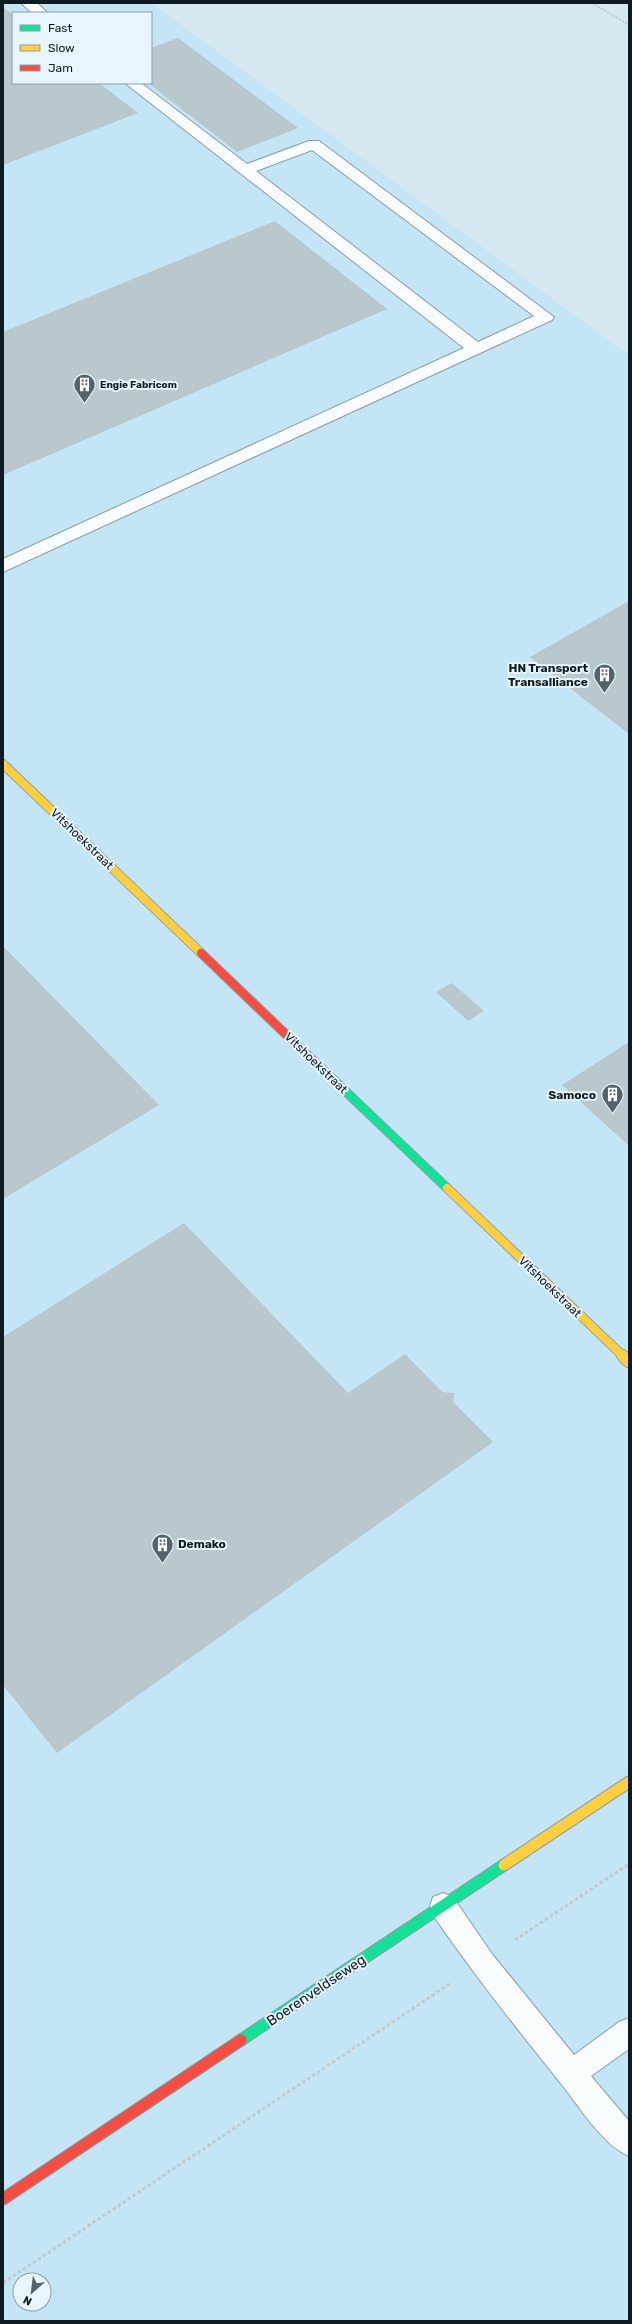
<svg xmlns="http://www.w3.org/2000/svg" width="632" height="2324" font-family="Rubik,sans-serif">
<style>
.built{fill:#c4e5f6;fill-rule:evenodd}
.building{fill:#b8c8cd}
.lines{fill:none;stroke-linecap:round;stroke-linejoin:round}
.lane-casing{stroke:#8d9ca3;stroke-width:2}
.fast-far1-casing{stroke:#8d9ca3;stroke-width:10}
.fast-casing{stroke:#8d9ca3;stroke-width:13}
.slow-far1-casing{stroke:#8d9ca3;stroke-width:10}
.slow-casing{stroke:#8d9ca3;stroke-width:13}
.jam-far1-casing{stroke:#8d9ca3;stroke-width:10}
.jam-casing{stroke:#8d9ca3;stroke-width:13}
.path-far1{stroke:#c3cacd;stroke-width:2;stroke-dasharray:2 1.5;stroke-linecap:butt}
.path{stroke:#c3cacd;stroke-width:3;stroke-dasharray:3.5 2.5;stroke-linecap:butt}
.lane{fill:#f9fcfd;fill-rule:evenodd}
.fast-far1{stroke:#16e098;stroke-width:8}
.fast{stroke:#16e098;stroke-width:11}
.slow-far1{stroke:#ffcf43;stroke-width:8}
.slow{stroke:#ffcf43;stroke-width:11}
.jam-far1{stroke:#f24e42;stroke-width:8}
.jam{stroke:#f24e42;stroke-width:11}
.labels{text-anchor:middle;stroke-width:4;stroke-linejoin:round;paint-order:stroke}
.far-poi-label{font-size:10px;font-weight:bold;fill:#0e1b22;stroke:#e7f6fd;text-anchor:start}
.poi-label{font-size:12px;font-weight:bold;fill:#0e1b22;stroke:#e7f6fd;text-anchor:end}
.street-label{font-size:12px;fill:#0e1b22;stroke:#e7f6fd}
.near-street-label{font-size:14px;fill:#0e1b22;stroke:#e7f6fd}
</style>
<rect width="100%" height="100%" fill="#d5e8f2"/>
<path class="built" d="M3,3H152L629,355V2321H3ZM13,13H151V83H13ZM20,2280H44V2304H20Z"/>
<path class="building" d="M3,7L13,15V83H99L138,113L3,165Z
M178,38L298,128L237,152L148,83H151V48Z
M275,221L387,309L3,475V332Z
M629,601V734L530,657Z
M3,946L159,1105L3,1199Z
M452,983L484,1011L468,1021L436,992Z
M629,1042V1146L562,1085Z
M184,1223L348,1393L405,1354L442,1392L454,1393L453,1402L493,1442L57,1753L3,1685V1337Z"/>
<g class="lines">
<defs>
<path id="lane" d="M21,3H37L48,13H32Z
M125,83H141L247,164L309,141H319L554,317L552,320L3,572V559L464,348ZM312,150L534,316L478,342L256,171Z
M443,1893L453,1897L492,1954L574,2055L619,2022L629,2018V2049L591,2076L629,2121V2156C604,2146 580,2108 563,2086C518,2030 474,1975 433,1915L430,1906L433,1897Z"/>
<path id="fast-far1" d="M321,1068L447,1188"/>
<path id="fast" d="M241,2040L504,1865"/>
<path id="slow-far1" d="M3,764L201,953
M447,1188L623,1356"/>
<path id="slow" d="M622,1355L629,1362
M504,1865L629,1782"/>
<path id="jam-far1" d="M201,953L321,1068"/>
<path id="jam" d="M3,2199L241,2040"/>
</defs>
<use href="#lane" class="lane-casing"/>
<use href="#fast-far1" class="fast-far1-casing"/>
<use href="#fast" class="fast-casing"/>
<use href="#slow-far1" class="slow-far1-casing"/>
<use href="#slow" class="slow-casing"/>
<use href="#jam-far1" class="jam-far1-casing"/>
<use href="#jam" class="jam-casing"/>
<path class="path-far1" d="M592,3L629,25"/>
<path class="path" d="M515,1940L629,1864
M3,2283L451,1983"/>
<use href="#lane" class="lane"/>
<use href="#fast-far1" class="fast-far1"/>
<use href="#fast" class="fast"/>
<use href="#slow-far1" class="slow-far1"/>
<use href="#slow" class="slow"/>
<use href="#jam-far1" class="jam-far1"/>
<use href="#jam" class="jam"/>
</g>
<defs>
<symbol id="building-pin" viewBox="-11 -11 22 30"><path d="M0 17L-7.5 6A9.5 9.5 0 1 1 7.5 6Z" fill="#54636b" stroke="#e7f6fd"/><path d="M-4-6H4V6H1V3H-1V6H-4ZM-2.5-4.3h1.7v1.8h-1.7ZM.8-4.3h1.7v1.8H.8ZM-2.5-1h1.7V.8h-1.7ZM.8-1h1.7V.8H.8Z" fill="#fff"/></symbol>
</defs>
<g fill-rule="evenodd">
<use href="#building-pin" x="72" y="372" width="25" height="34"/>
<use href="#building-pin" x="592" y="662" width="25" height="34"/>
<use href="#building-pin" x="600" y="1082" width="25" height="34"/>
<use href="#building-pin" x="150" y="1532" width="25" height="34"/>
</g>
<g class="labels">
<g class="far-poi-label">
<text x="100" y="388">Engie Fabricom</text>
</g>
<g class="poi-label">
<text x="588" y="672">HN Transport<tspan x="588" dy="14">Transalliance</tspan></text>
<text x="596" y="1099">Samoco</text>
<text x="178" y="1548" text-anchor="start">Demako</text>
</g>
<g class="street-label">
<text transform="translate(82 839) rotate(44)" y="4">Vitshoekstraat</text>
<text transform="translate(316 1063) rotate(44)" y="4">Vitshoekstraat</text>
<text transform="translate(550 1287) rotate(44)" y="4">Vitshoekstraat</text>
</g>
<g class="near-street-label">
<text transform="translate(316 1990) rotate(-34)" y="5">Boerenveldseweg</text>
</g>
</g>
<rect width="632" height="2324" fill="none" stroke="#0e1b22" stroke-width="8"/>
<rect x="12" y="12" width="140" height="72" fill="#e7f6fd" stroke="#909ea5"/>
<rect x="20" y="25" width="20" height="6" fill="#16e098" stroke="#909ea5"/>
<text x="48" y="32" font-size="12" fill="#0e1b22">Fast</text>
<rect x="20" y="45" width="20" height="6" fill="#ffcf43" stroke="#909ea5"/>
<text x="48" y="52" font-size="12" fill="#0e1b22">Slow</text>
<rect x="20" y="65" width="20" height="6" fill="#f24e42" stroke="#909ea5"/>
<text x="48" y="72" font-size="12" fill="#0e1b22">Jam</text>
<g transform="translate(32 2292) rotate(208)"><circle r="19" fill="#e7f6fd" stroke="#909ea5"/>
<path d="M0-3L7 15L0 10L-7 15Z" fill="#54636b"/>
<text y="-6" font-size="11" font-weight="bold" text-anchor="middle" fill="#0e1b22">N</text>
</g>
</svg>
